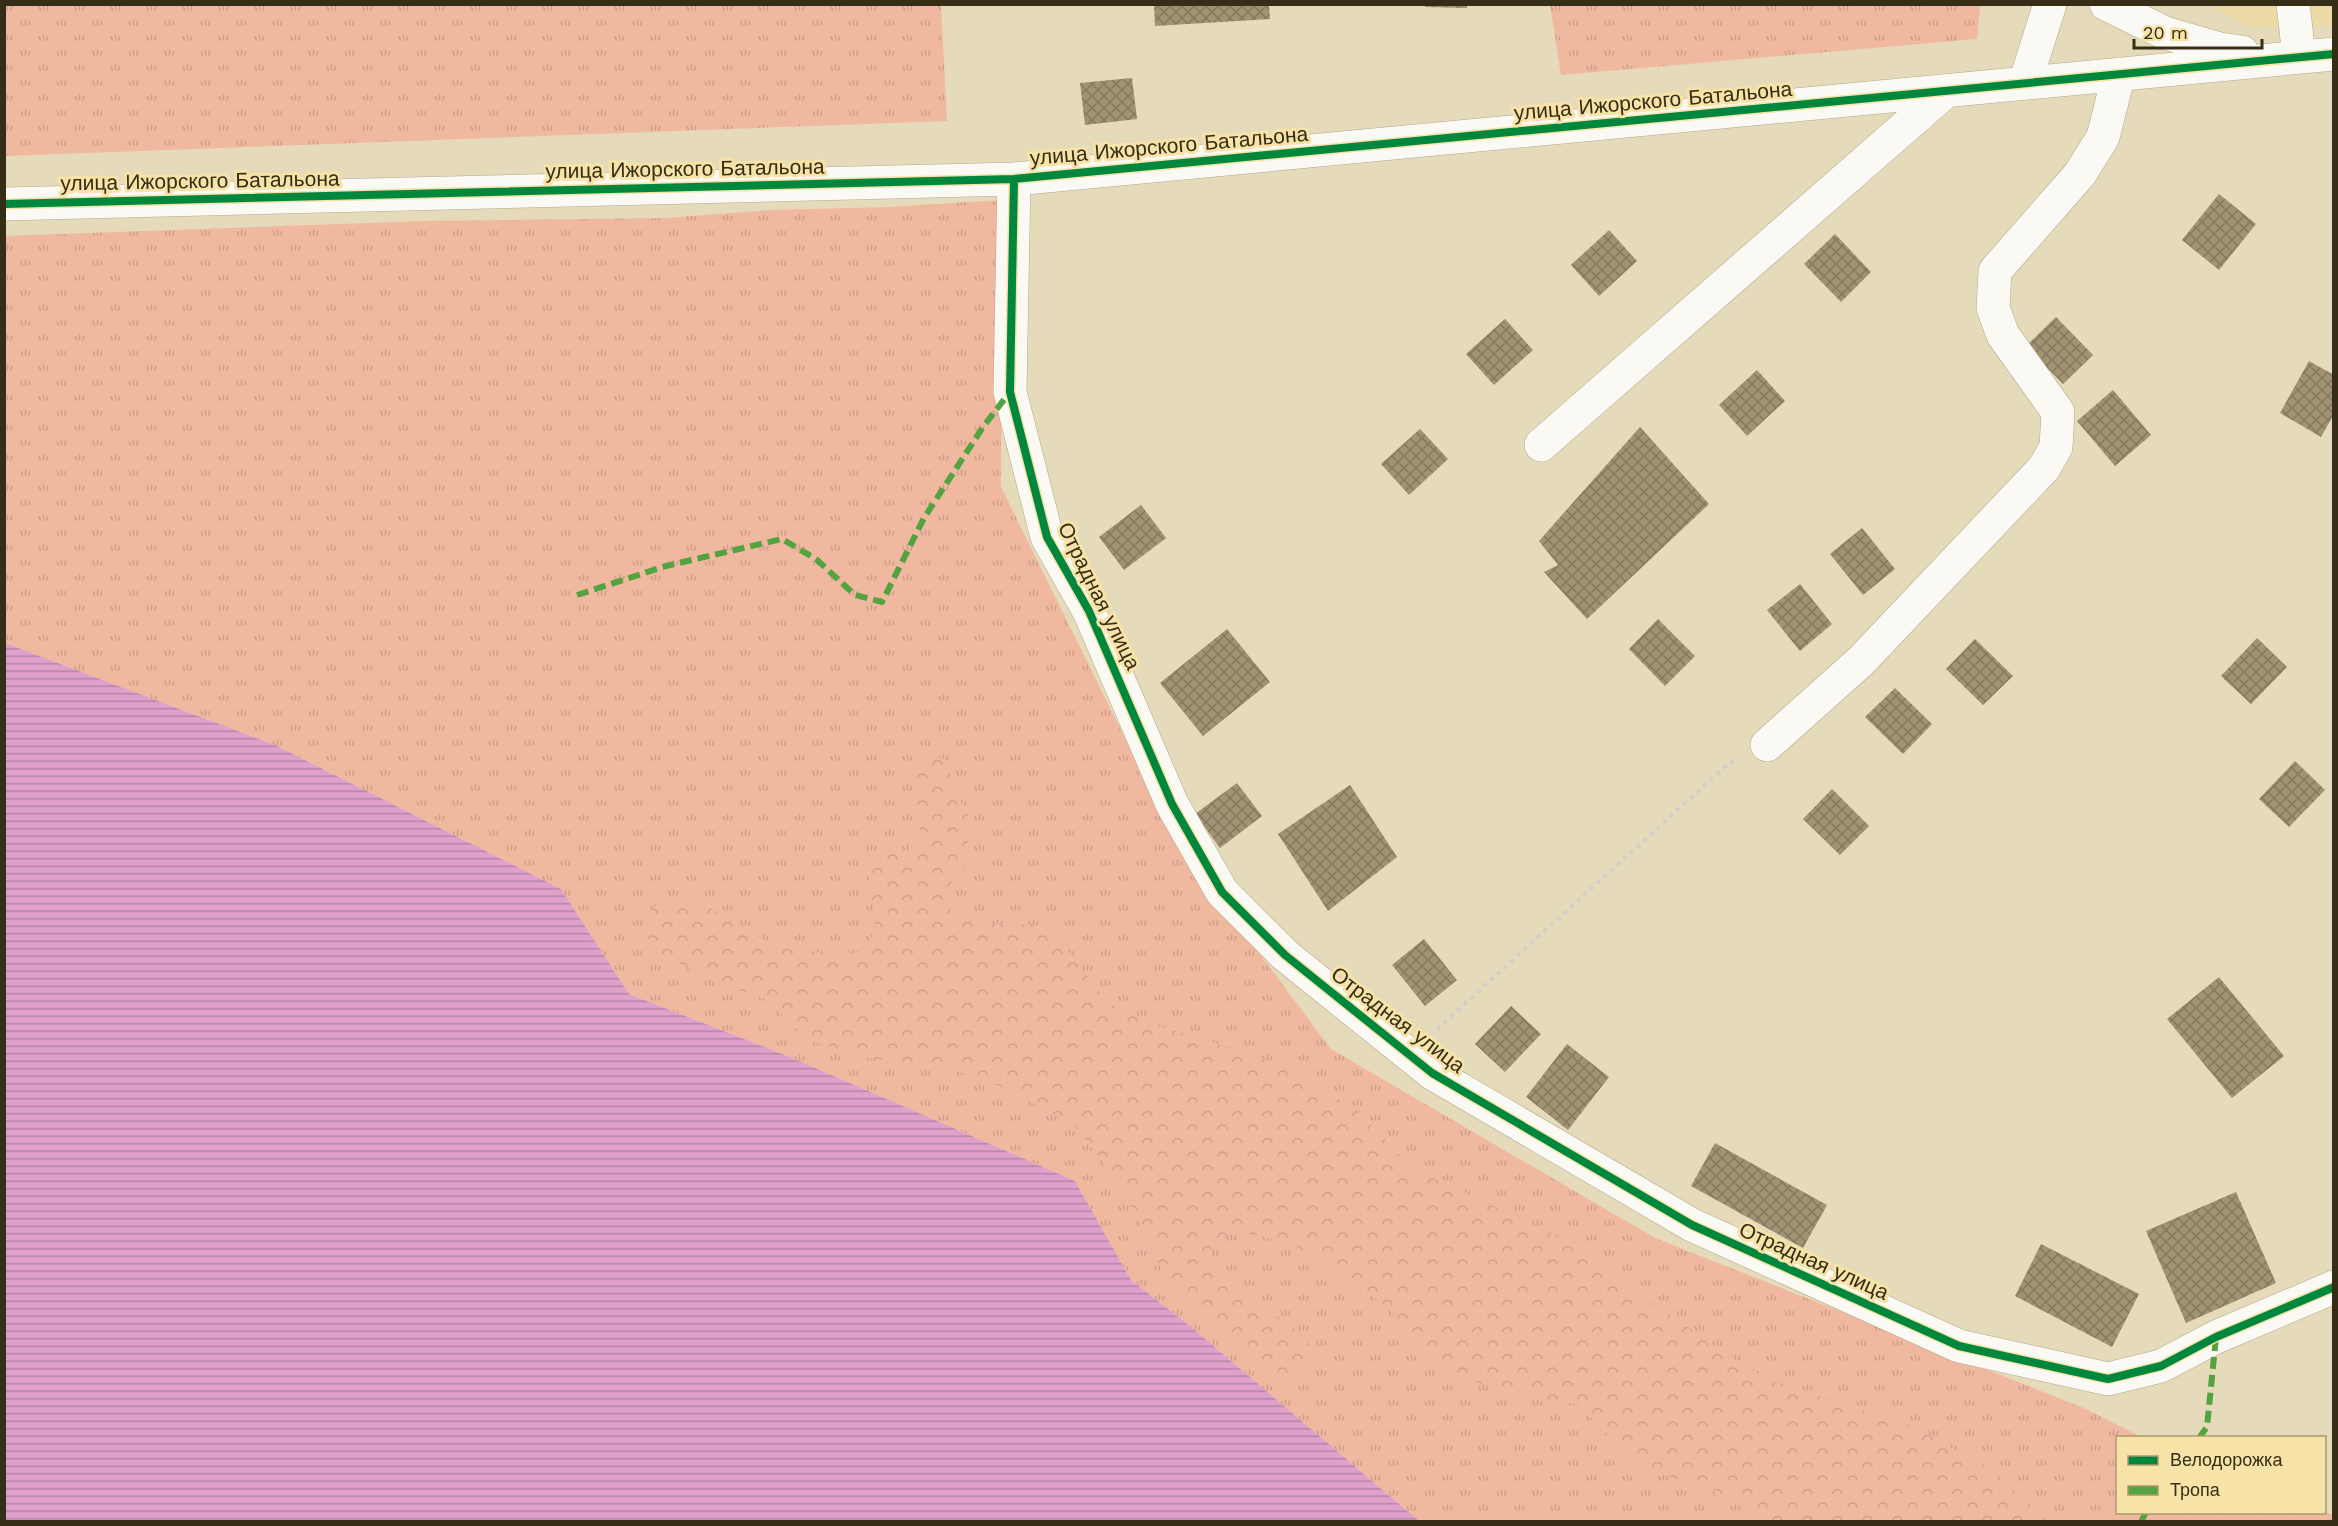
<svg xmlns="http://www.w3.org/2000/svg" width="2338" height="1526" font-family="'Work Sans',sans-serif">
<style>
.built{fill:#eddba7}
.grass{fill:url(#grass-tufts)}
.forest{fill:url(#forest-crowns)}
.water{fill:url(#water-rules)}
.building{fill:url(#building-cross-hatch)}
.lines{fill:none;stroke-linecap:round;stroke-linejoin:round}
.minor-casing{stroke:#b1a88f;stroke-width:34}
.path{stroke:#d4d0c6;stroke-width:4;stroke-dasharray:4.5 4.5;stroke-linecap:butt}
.minor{stroke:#fbf9f4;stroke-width:33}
.quiet{stroke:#53a440;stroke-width:6;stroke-dasharray:12 6;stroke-linecap:butt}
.cycleway-casing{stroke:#f7e2a7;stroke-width:11}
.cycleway{stroke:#00873e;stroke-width:8}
.labels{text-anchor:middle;stroke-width:6;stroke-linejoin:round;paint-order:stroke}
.street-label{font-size:21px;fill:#352d15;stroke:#f7e2a7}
</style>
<defs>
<pattern id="grass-tufts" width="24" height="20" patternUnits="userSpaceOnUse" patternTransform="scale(1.5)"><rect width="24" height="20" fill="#f1b8a0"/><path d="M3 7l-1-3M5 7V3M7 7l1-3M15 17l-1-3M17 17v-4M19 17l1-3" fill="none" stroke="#cf9e89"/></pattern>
<pattern id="forest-crowns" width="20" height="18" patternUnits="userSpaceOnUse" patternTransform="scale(1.5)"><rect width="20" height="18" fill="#f1b8a0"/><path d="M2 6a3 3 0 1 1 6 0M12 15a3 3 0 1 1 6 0" fill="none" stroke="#cf9e89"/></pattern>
<pattern id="water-rules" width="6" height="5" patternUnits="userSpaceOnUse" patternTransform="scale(1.5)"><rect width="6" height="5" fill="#dfa1cc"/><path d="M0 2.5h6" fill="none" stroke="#b684a4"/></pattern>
<pattern id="building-cross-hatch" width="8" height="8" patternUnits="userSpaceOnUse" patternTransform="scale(1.5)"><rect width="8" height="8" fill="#a19273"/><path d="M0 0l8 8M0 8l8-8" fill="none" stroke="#84785d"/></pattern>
</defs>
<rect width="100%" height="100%" fill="#e5dab9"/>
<path class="built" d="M2211,5H2333V26L2248,27Z"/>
<path class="grass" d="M4,5H941L947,121L5,156Z
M1550,5V4L1980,5L1977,39L1561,75Z
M1002,200L1001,487L1177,844L1331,1049L1655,1238L2086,1409L2141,1437L2118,1438V1512H2325L2333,1515V1521H1419L1190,1326L1131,1280L1075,1181L790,1057L629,994L561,889L277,746L5,643V236L425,221L666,218L769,210L890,207Z"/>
<path class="forest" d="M924,751L949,761L952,790L968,812V866L949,885L951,912L977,923L1033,925L1058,938L1107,1002L1155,1025L1261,1057L1285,1069L1356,1109L1413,1169L1562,1238L1719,1349L1765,1378L1869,1412L1897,1419L1992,1469L2042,1515L2045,1521H1775L1691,1483L1637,1467L1579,1405L1496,1389L1441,1369L1386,1306L1292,1244L1236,1230L1211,1244L1214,1271L1302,1334L1318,1356L1301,1378L1274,1374L1168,1283L1120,1184L1074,1125L1000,1086L948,1068L861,1057L808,1040L765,999L712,981L663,955L644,934L651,908L677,898L704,904L776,947L831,954L860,952L876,931L869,874L879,849L904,857L920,833L916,778Z"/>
<path class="water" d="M5,643L277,746L561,889L629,994L790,1057L1075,1181L1131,1280L1190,1326L1419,1521H5Z"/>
<path class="building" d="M1154,4H1269L1270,19L1155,26Z
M1425,4H1467V8L1425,7Z
M1132,78L1137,119L1085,125L1080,83Z
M2219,194L2256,224L2219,270L2182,240Z
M1609,230L1637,261L1599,296L1571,265Z
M1835,234L1871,272L1841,302L1804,264Z
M2056,317L2093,355L2063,384L2026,346Z
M1505,319L1533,350L1494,385L1466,354Z
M2309,361L2334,375V414L2321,437L2280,413Z
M1757,370L1785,401L1747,436L1719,405Z
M2113,390L2151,435L2115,466L2077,421Z
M1640,427L1709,504L1587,619L1544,572L1558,565L1539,541Z
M1420,429L1448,459L1409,495L1381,464Z
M1141,505L1166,538L1124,570L1099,537Z
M1862,528L1895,569L1863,595L1830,554Z
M1800,584L1832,624L1800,651L1767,610Z
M1658,619L1695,656L1665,686L1629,649Z
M1227,629L1270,682L1203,736L1160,683Z
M2257,638L2287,667L2251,704L2221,676Z
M1975,639L2013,676L1983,705L1946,669Z
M1895,688L1932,724L1903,754L1865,717Z
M2295,761L2325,790L2289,827L2259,799Z
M1237,783L1262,816L1220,848L1195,814Z
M1350,785L1397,857L1328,911L1278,834Z
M1832,789L1869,826L1840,855L1803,819Z
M1424,939L1457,980L1425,1006L1392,965Z
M2219,977L2284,1056L2232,1098L2167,1019Z
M1511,1006L1541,1034L1505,1072L1475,1044Z
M1567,1044L1609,1077L1568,1130L1526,1097Z
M1715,1143L1827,1205L1803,1248L1691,1186Z
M2236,1192L2276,1283L2186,1323L2146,1231Z
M2041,1244L2139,1294L2112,1347L2015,1296Z"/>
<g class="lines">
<defs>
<path id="minor" d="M2106,4L2165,33L2220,49L2242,52
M2293,4L2299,56
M2025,83L2050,4
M1014,179L1010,392L1047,537L1089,611L1172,804L1222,892L1285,955L1432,1073L1692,1225L1959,1346L2108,1379L2161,1366L2216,1337L2334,1287
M4,204L1014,179L2334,54
M1541,445L1945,92
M1767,745L1861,661L2044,468L2056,447L2058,412L2003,335L1993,308L1995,271L2080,174L2103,137L2119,74"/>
</defs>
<use href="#minor" class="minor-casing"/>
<path class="path" d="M1437,1029L1728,764L1734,761"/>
<use href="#minor" class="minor"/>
<path class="quiet" d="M577,595L666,566L782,539L816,559L855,595L882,602L924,518L983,427L1010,392
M2199,1438L2207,1427L2216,1337
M2141,1522L2146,1512"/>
<defs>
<path id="cycleway" d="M1014,179L1010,392L1047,537L1089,611L1172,804L1222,892L1285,955L1432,1073L1692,1225L1959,1346L2108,1379L2161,1366L2216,1337L2334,1287
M4,204L1014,179L2334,54"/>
</defs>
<use href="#cycleway" class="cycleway-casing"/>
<use href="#cycleway" class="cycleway"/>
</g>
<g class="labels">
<g class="street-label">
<text transform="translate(1653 101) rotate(-5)" y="7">улица Ижорского Батальона</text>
<text transform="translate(1169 146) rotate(-5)" y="7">улица Ижорского Батальона</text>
<text transform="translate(685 169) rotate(-1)" y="7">улица Ижорского Батальона</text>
<text transform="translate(200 181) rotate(-1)" y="7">улица Ижорского Батальона</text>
<text transform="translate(1099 596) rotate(64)" y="7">Отрадная улица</text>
<text transform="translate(1398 1020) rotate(37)" y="7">Отрадная улица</text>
<text transform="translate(1814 1261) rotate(24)" y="7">Отрадная улица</text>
</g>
</g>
<rect width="2338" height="1526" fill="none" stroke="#352d15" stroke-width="12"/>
<rect x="2116" y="1436" width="210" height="78" fill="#f7e2a7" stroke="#a99a6d" stroke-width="1.5"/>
<rect x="2128" y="1456" width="30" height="9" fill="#00873e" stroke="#a99a6d" stroke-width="1.5"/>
<text x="2170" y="1466" font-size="18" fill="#352d15">Велодорожка</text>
<rect x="2128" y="1486" width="30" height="9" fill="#53a440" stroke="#a99a6d" stroke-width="1.5"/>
<text x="2170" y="1496" font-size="18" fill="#352d15">Тропа</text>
<path d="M2134 39v9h128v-9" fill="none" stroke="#352d15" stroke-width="3"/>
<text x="2143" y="39" font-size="18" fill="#352d15" stroke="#f7e2a7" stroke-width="4.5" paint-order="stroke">20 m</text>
</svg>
